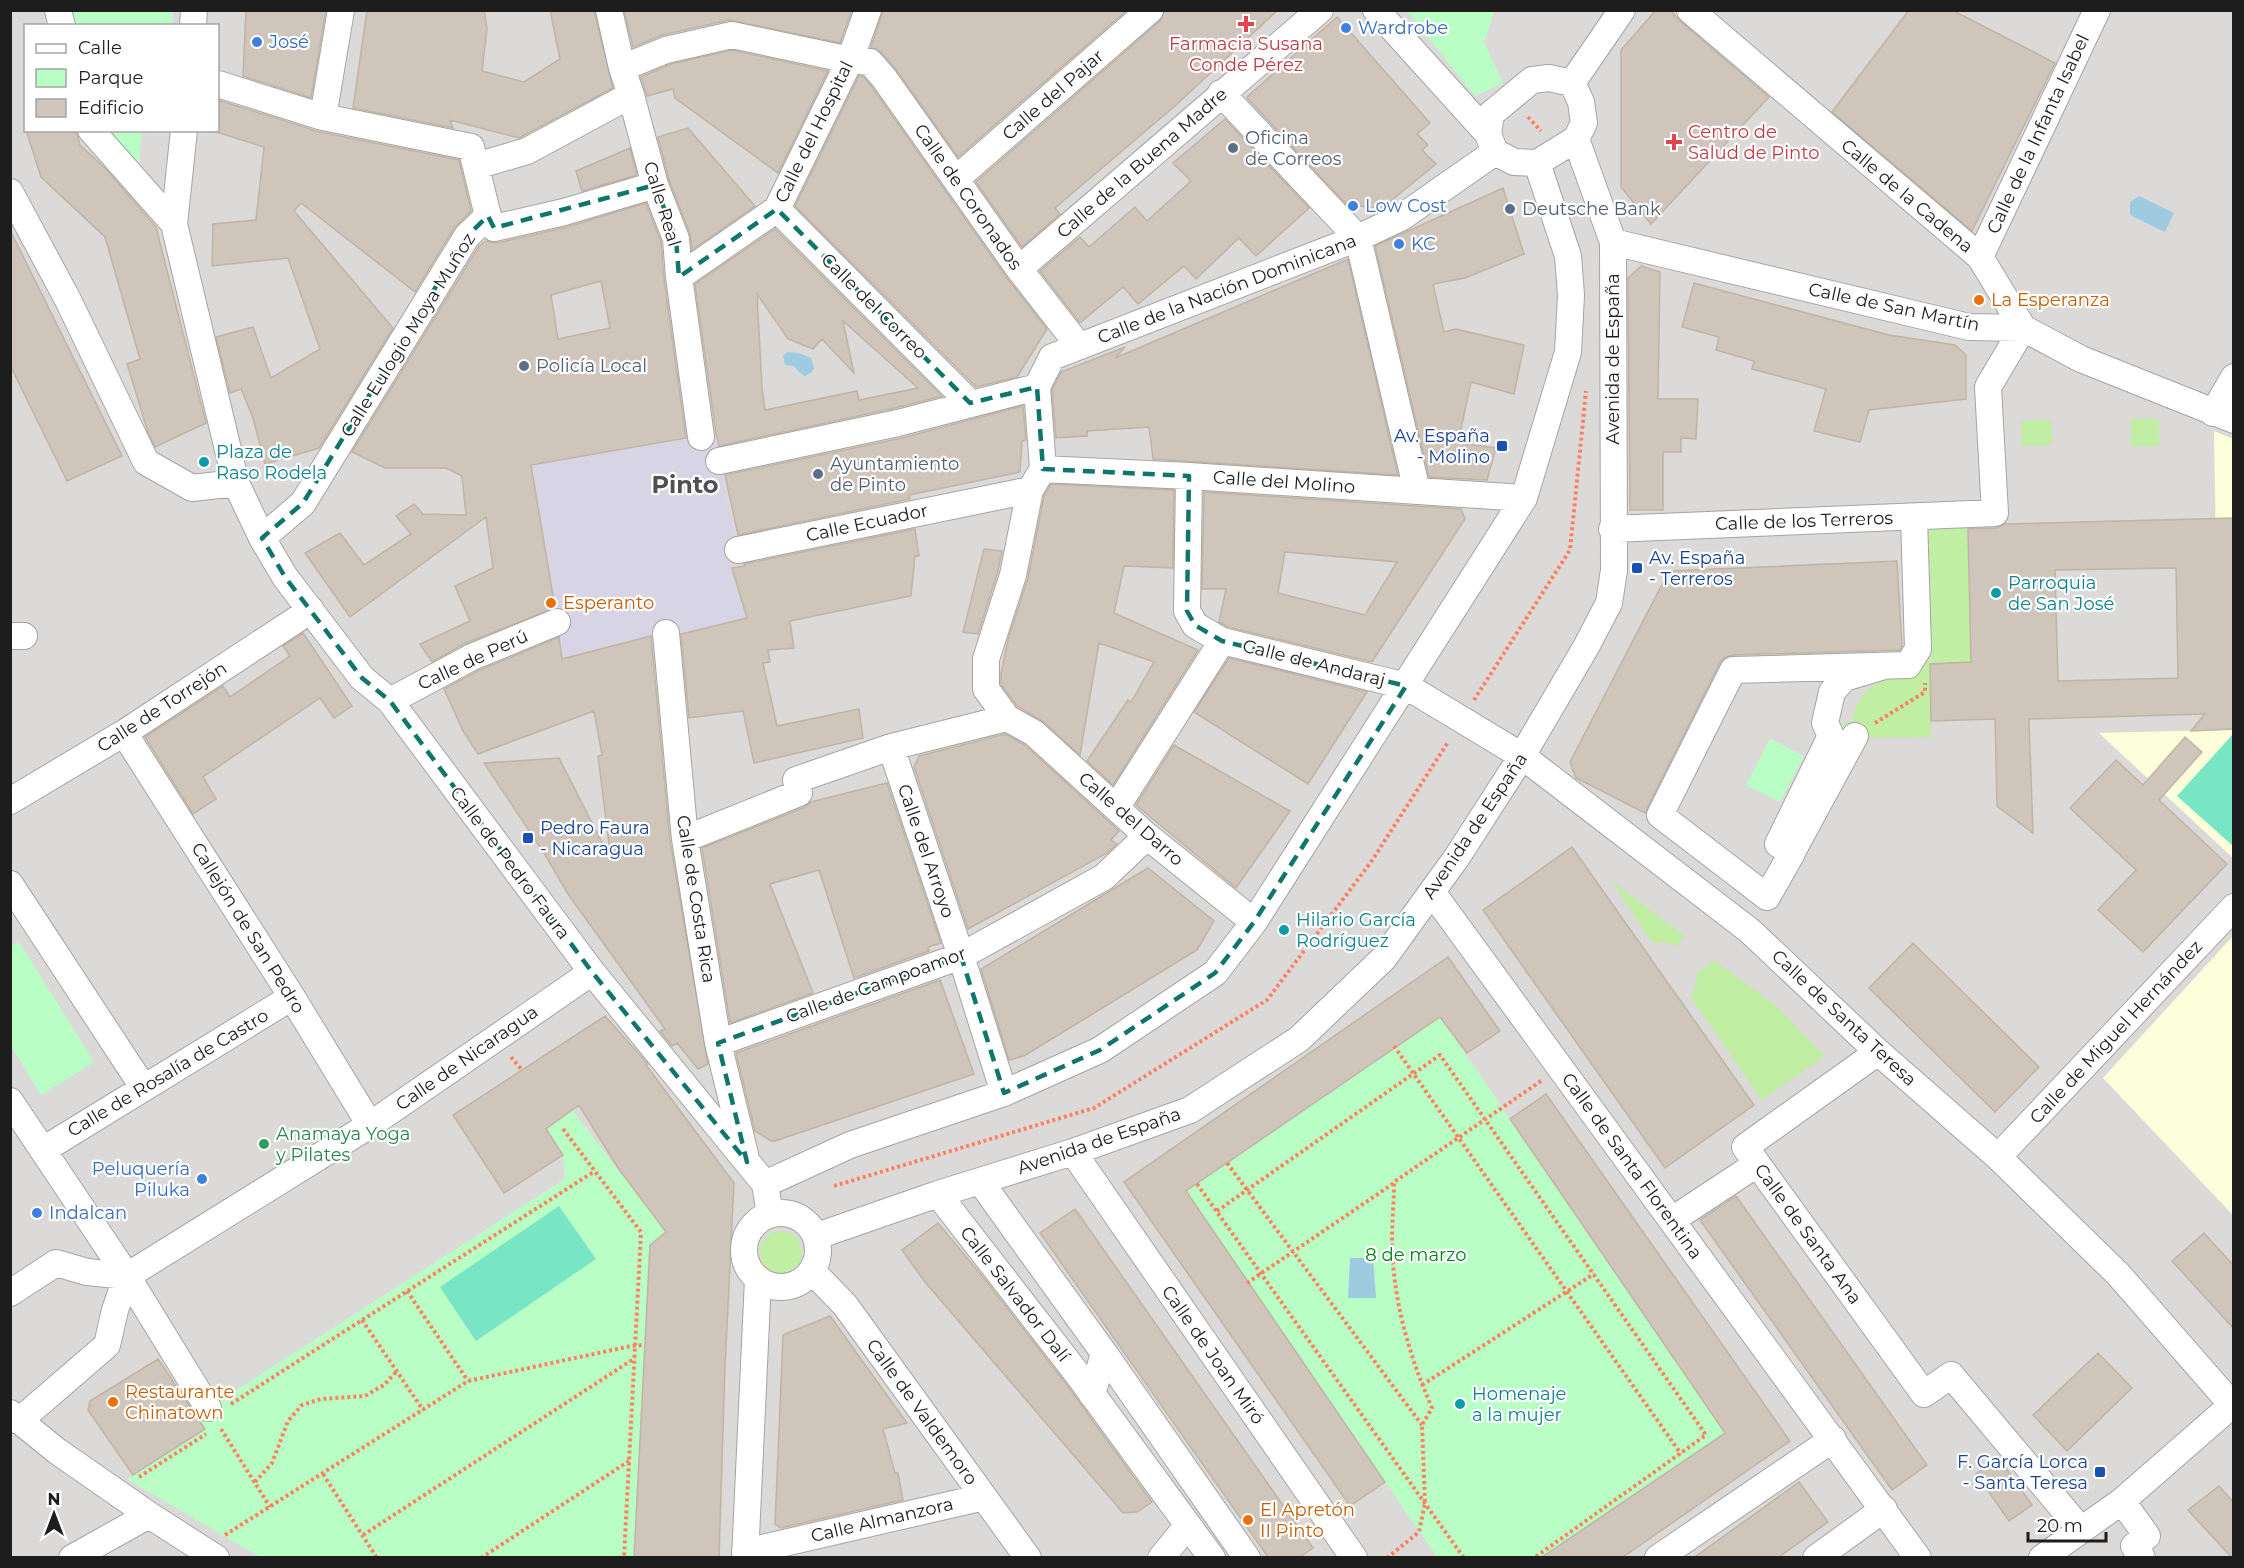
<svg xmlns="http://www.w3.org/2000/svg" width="2244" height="1568" font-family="Montserrat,sans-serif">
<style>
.residential{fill:#dbdad9;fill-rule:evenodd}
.education{fill:#fcffda}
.grass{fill:#c0eea2}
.park{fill:#b9fec5}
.pitch{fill:#78e5c5}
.plaza{fill:#d7d5e5}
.water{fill:#9ecbe0}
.building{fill:#cfc5ba;stroke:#c2b3a3;stroke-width:1.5;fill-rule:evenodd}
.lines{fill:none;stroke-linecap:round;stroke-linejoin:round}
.minor-casing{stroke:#a4a4a4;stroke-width:28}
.path{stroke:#ff8162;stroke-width:4;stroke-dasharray:3 3;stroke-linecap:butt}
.minor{stroke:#fff;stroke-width:26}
.marked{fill:none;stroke:#0f766e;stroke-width:4.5;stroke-dasharray:12 8;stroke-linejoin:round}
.health-dot{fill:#e0444e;stroke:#fff;stroke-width:2}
.shop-dot{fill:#3f7fe0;stroke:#fff;stroke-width:2}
.service-dot{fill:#5c6f8a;stroke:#fff;stroke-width:2}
.food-dot{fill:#e8710a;stroke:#fff;stroke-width:2}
.transit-dot{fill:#1a4fb4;stroke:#fff;stroke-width:2}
.culture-dot{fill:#0f9aa8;stroke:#fff;stroke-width:2}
.leisure-dot{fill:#2e9e5b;stroke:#fff;stroke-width:2}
.labels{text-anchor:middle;stroke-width:4.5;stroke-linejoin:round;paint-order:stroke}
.shop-label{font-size:18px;fill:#366cbe;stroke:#fff;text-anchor:start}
.health-label{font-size:18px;fill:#be3a42;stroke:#fff}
.street-label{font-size:18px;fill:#1d1d1d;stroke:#fff}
.service-label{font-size:18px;fill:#4e5e75;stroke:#fff;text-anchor:start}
.food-label{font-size:18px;fill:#c56008;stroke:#fff;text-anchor:start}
.transit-label{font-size:18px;fill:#164399;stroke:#fff;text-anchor:end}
.culture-label{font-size:18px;fill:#0d838f;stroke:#fff;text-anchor:start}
.leisure-label{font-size:18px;fill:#27864d;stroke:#fff;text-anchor:start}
.park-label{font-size:18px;fill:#038319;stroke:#fff}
.district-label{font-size:24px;font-weight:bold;fill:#505050;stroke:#fff}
</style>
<rect width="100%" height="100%" fill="#efece1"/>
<path class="residential" d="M11,11H2233V1557H11ZM26,26H218V130H26Z"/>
<path class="education" d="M2214,431L2233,439V858L2099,733L2219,730Z
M2233,936V1215L2103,1078Z"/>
<path class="grass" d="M2131,419H2159V446H2131Z
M2051,420L2052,445L2022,446L2021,421Z
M1967,525L1971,662L1930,664L1931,737L1862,738L1845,734L1840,725L1852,722C1859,687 1879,677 1913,677V668L1920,659L1932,658L1929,526Z
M1612,881L1684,936L1678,946L1665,942L1652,943Z
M1715,961L1775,1005L1825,1056L1762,1100L1691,997L1696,985L1698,971Z
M760 1252a21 21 0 1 1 42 0a21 21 0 1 1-42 0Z"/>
<path class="park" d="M68,11H173L172,25H72Z
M1407,11H1494L1484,43L1503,83L1475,96Z
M103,131H142L139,164Z
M1770,739L1804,756L1780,802L1746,785Z
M19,942L94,1062L41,1095L11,1046V947Z
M1440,1017L1725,1433L1542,1557H1437L1185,1191Z
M572,1110L666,1232L650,1245L634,1557H260L127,1479L201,1432L202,1424L196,1416L565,1179L563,1155L546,1129Z"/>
<path class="pitch" d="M2233,734V846L2177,796Z
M559,1206L596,1259L476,1341L440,1287Z"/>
<path class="plaza" d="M716,436L720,448L719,461L738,550L729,560L747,619L683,634L666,633L562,659L531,465L683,438Z"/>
<path class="water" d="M2139,196L2174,213L2165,232L2130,215V202Z
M787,352L799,353L811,358L814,368L812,372L805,376L800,373L794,366L785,365L783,356Z
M1350,1258H1373L1376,1298H1348Z"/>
<path class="building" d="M246,10H326L311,98L243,76Z
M367,10H484L487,29L482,71L524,82L560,59L550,10H594L613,88L519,138L450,120L453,128L353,108Z
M624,10H852L840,43L729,20L662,35L633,47Z
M883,10H1127L958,157L895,68L881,52L871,47Z
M1165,10H1278L1175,106L1055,208L1060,214L1022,247L976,182L1160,21Z
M1656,10H1670L1680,21L1769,97L1651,224L1621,187V50Z
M1909,10H1952L2055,63L1972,231L1832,112Z
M1337,17L1430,123L1417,134L1428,145L1422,150L1436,164L1381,209L1346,204L1248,99L1247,97Z
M732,50L828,71L778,173L675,98L673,89L647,96L641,77L671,64Z
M859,76H863L872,87L1007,278L1047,329L1017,377L976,387L795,206Z
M218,100L320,132L459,160L471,211L454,228L415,292L301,203L294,211L393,328L319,448L265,464L253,418L241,389L230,393L216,337L253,327L271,378L320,349L288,258L212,266L213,224L256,220L264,147L216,132Z
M1225,119L1309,208L1256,256L1239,238L1196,279L1184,266L1138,304L1123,287L1080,323L1040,271L1080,237L1089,247L1135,207L1147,221L1191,181L1173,163Z
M688,128L755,206L692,250L690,234L669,180L658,137Z
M26,130H76L80,145L105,168L156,227L206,423L155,447L148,432L127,364L140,359L105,237L41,177Z
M630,148L637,175L582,191L576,171Z
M1503,188L1524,254L1465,278L1433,284L1444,332L1456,329L1524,345L1514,394L1471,382L1458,443L1496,448L1487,480L1429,477L1375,246Z
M646,203L661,242L664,279L686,438L531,465L555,608L466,643L432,662L420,644L470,621L455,586L493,568L486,517L350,617L305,553L340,533L364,565L411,534L396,516L414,504L423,514L466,515L462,476L446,468H385L352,452L479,246L486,241L497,243L567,227ZM601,281L610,328L558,339L551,295Z
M775,229L942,396L895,408L719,446L716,433L695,284ZM757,294L788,339L813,349L822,339L854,373L843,321L918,388L859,400L857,391L765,410L762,387Z
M10,230L122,456L67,481L10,365Z
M1348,259L1398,475L1153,459L1149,427L1087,431V436L1056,438L1052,390L1061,372L1125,347L1115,358Z
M1641,266L1660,272L1658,399H1698L1696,439L1681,438V452H1663V510H1630L1628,278Z
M1694,283L1889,335L1955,345L1966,355V399L1869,410L1860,442L1814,431L1826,389L1752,369L1754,361L1716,350L1719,337L1682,327Z
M1023,406L1026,440L1022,441L1020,472L909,495L910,499L738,535L725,475L902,438Z
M1051,484L1174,490L1173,568L1124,566L1114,613L1198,650L1113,785L1087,761L1128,700L1131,702L1154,662L1099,643L1080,755L1044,722L1017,706L1001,684V673L1008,640L1028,578L1044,496Z
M1204,492L1461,509L1465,519L1372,662L1228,627L1219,622L1226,589H1202ZM1285,552L1397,562L1365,615L1278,593Z
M2234,518V729L2191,731L2205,714L2029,719L2033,833L1997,806L1995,719L1931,721L1930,664L1971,662L1968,529L1996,528L2005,524ZM2176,568L2178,678L2058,681L2055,570Z
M915,529L919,556H915L911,596L790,621L794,648L768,650L770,662L763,663L777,726L859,709L863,738L754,763L743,711L689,718L681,634L747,618L732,568L745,566L744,564Z
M984,549L1002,551L998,571L978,634L963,632Z
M1897,561L1902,646L1900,650L1733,655L1724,658L1720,663L1645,813L1576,778L1570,762L1669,571Z
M303,633L352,706L334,718L320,698L203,777L216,799L193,814L145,737L223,686L230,697L290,656L283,646Z
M651,636L670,841L708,1064L698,1069L677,1043L672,1046L660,1031L665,1029L568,894L544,853L484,763L559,758L611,860L598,756L602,755L594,711L478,754L463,731L444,689L478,671L559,637L562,659Z
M1229,658L1367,692L1308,784L1194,712Z
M1005,734L1025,745L1119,831L1111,840L1117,844L1107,853L968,929L914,767L919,756Z
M2185,737L2202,752L2159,800L2227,864L2143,952L2098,910L2136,870L2070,808L2116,760L2143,785Z
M1174,745L1290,811L1236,888L1136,805Z
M887,783L941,943L928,947L929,951L854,978L819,870L770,884L813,993L730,1023L702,848L805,807L811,802Z
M1572,847L1754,1105L1665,1168L1483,910Z
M1148,868L1214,921L1197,950L1024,1056L1009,1060L981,969Z
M1913,943L2039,1067L1995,1112L1869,988Z
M1448,957L1500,1031L1467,1053L1440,1017L1186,1191L1385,1482L1350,1506L1124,1182Z
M940,980L974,1074L775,1141H771L755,1131L736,1053Z
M605,1016L648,1064L646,1065L734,1183L725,1368L719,1557H634L650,1245L666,1232L618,1168L579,1105L546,1129L563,1155L504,1193L453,1115Z
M1546,1094L1790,1441L1623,1557H1542L1725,1433L1510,1119Z
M1736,1196L1927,1465L1892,1490L1700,1220Z
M1075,1209L1313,1548L1300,1557H1268L1040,1233Z
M938,1223L987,1282L1067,1385L1152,1502L1137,1512L1123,1513L925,1282L902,1250Z
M2204,1233L2234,1266V1329L2172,1261Z
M830,1316L907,1423L883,1429L895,1473H898L903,1500L781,1528L775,1524L783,1335Z
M2098,1353L2132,1388L2067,1451L2033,1415Z
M158,1359L205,1429L133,1475L88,1410L90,1401Z
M1999,1458L2032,1505L2009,1521L1976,1474Z
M1799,1482L1828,1522L1779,1557H1695Z
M2219,1486L2234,1503V1557H2231L2188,1510Z"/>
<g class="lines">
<defs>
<path id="minor" d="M58,10L62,26
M609,10L622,68L631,95L655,185L676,239L679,277L701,437
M1376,10L1488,134
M193,26L194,10
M622,68L666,50L732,35L850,60L870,62L884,78L1019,269L1079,346
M1549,78L1572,83L1581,102L1584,123L1576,139L1537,163L1514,162L1495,152L1488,134L1491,114L1532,80Z
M1572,83L1622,10
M218,84L323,117L471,147L488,216L494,228L564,212L655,185
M1221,93L1358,238L1417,491
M323,117L341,10
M91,130L174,224
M184,130L174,224L236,483L262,538L285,577L362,678L390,701L592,972L765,1184L770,1214
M476,166L527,151L631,95
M956,179L1150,10
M10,192L68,300L146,462L192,488L236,483
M777,209L970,403
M1613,242L1969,327L2023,328L2081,359L2234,420
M1980,257L2097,10
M1019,269L1320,10
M679,277L777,209L850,60L868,10
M2213,413L2234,377
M719,461L898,423L1037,387
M1043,469L1189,476L1524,498
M1189,476L1187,611L1195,625L1222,641L1406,686L1522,756L1543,772L1750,931L1878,1052L1998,1157L2118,1274L2234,1407
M1612,529L1995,513L1988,387L2023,328L1980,257L1690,10
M262,538L303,503L467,236L488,216
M738,550L1030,490
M666,633L685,839L718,1043L745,1154
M10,636H24
M1884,666L1844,678L1832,692L1825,723L1831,736L1778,844L1792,853L1767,897L1660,815L1733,670L1908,665L1918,649L1914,517
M390,701L472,657L557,622
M124,733L292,997L370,1125
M891,747L961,956L1004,1093
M10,801L124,733L311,610
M1116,808L1222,641
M685,839L799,793L796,780L891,747L1007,718
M1792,852L1855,736
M10,884L143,1087
M1432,892L1918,1558
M1254,922L1147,836L1034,733L1007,718L986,689V659L1013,575L1030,490L1043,469L1037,387L1052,357L1358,238L1402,217L1495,152
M718,1043L961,956L1104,877L1147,836
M1878,1052L1745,1147L1924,1394L1951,1375L2081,1530
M10,1101L127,1276L208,1408
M43,1150L292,997
M1073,1152L1354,1558
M1998,1157L2234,907
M980,1181L1104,1353L1092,1395
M765,1184L850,1145L1004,1093L1100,1050L1215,973L1254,922L1524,498L1568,352L1571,295L1568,256L1537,163
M938,1194L1079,1376L1212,1558
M744 1250a37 37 0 1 1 74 0a37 37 0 1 1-74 0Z
M1672,1220L1757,1164
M817,1236L938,1194L1073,1152L1190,1110L1299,1039L1384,958L1457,857L1522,756L1586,647L1609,603L1614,570L1613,242L1576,139
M812,1271L845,1305L1028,1558
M10,1293L56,1263L87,1272L127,1276L370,1125L592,972
M1104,1353L1247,1558
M10,1413L57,1451L149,1515L216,1558
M19,1421L107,1345L115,1310L127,1276
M2122,1501L2147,1536L2134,1546L2142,1558
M745,1552L984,1497
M72,1558L149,1515
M745,1558L758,1279
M1161,1558L1188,1525
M1658,1558L1833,1439
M1816,1558L1884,1509
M2042,1558L2122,1501L2232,1405"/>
</defs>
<use href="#minor" class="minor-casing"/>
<path class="path" d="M1528,117L1541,131
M1474,700L1570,550L1586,391
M1875,723L1925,692V683
M1394,1046L1681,1454
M511,1057L522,1070
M563,1129L641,1232L624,1558
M1227,1163L1422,1425
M1197,1184L1464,1558
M834,1186L1094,1108L1267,1000L1371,862L1448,742
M1217,1211L1440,1055L1706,1435L1534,1558
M1247,1283L1394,1183
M407,1291L468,1381
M362,1320L423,1410
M1422,1385L1594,1274
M231,1404L595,1171
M221,1429L270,1507
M323,1474L377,1558
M139,1477L206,1434
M255,1482L272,1463L288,1421L302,1405L321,1399L365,1396L384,1385L397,1371
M225,1535L468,1381L631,1346L644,1345
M363,1535L635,1358
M481,1558L629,1461
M1387,1558L1419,1532L1425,1503L1422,1425L1432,1408C1409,1355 1393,1301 1392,1242C1392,1222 1394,1202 1394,1182L1541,1081"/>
<use href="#minor" class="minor"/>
</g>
<path class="marked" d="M655,185L676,239L679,277L777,209L970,403L1037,387L1043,469L1189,476L1187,611L1195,625L1222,641L1406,686L1254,922L1215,973L1100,1050L1004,1093L961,956L718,1043L747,1162L592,972L390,701L362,678L285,577L262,538L303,503L467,236L488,216L494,228Z"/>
<g class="health-dot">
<path d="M1243 15h6v6h6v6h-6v6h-6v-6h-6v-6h6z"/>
<path d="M1671 133h6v6h6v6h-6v6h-6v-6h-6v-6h6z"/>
</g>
<g class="shop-dot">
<circle cx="1346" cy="28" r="6"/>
<circle cx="257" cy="42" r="6"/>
<circle cx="1353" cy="206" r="6"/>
<circle cx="1399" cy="244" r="6"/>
<circle cx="202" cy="1179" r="6"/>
<circle cx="37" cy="1213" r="6"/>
</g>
<g class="service-dot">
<circle cx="1233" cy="148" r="6"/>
<circle cx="1510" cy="209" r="6"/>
<circle cx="524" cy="366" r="6"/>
<circle cx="818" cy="474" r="6"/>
</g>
<g class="food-dot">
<circle cx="1979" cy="300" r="6"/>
<circle cx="551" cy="603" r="6"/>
<circle cx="113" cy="1402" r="6"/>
<circle cx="1248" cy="1520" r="6"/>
</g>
<g class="transit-dot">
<rect x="1496" y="440" width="12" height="12" rx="3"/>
<rect x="1631" y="562" width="12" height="12" rx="3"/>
<rect x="522" y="832" width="12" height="12" rx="3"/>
<rect x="2094" y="1466" width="12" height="12" rx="3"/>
</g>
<g class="culture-dot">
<circle cx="204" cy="462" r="6"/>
<circle cx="1996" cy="593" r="6"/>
<circle cx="1284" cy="930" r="6"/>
<circle cx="1460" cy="1404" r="6"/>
</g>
<circle class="leisure-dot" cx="264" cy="1144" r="6"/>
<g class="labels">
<g class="shop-label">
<text x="1358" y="34">Wardrobe</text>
<text x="269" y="48">José</text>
<text x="1365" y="212">Low Cost</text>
<text x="1411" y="250">KC</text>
<text x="190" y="1175" text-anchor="end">Peluquería<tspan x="190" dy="21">Piluka</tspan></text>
<text x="49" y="1219">Indalcan</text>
</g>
<g class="health-label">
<text x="1246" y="50">Farmacia Susana<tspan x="1246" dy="21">Conde Pérez</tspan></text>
<text x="1688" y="138" text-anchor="start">Centro de<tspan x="1688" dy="21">Salud de Pinto</tspan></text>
</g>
<g class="street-label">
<text transform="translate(1053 95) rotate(-41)" y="6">Calle del Pajar</text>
<text transform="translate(814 132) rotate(-64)" y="6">Calle del Hospital</text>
<text transform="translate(2038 134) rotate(-65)" y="6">Calle de la Infanta Isabel</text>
<text transform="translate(1142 163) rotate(-41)" y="6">Calle de la Buena Madre</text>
<text transform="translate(1907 196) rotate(40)" y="6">Calle de la Cadena</text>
<text transform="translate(968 197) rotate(55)" y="6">Calle de Coronados</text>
<text transform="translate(662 204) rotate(73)" y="6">Calle Real</text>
<text transform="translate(1227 289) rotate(-21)" y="6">Calle de la Nación Dominicana</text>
<text transform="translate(874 306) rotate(45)" y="6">Calle del Correo</text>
<text transform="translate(1894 307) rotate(12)" y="6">Calle de San Martín</text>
<text transform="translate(408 335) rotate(-58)" y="6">Calle Eulogio Moya Muñoz</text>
<text transform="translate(1613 359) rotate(-90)" y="6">Avenida de España</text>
<text transform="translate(1284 482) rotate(4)" y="6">Calle del Molino</text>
<text transform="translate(1804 521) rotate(-2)" y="6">Calle de los Terreros</text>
<text transform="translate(867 523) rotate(-12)" y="6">Calle Ecuador</text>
<text transform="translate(473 660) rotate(-25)" y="6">Calle de Perú</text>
<text transform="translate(1314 663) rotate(14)" y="6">Calle de Andaraj</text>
<text transform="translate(162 707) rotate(-33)" y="6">Calle de Torrejón</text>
<text transform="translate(1131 819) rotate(41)" y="6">Calle del Darro</text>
<text transform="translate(1475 826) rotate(-56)" y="6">Avenida de España</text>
<text transform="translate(926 851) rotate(71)" y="6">Calle del Arroyo</text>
<text transform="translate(510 863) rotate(53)" y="6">Calle de Pedro Faura</text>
<text transform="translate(696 899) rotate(81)" y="6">Calle de Costa Rica</text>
<text transform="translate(248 928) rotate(58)" y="6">Callejón de San Pedro</text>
<text transform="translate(876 985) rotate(-20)" y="6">Calle de Campoamor</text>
<text transform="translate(1844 1018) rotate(43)" y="6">Calle de Santa Teresa</text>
<text transform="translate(2116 1032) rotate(-47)" y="6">Calle de Miguel Hernández</text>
<text transform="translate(467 1058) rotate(-35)" y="6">Calle de Nicaragua</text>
<text transform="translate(168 1073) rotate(-31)" y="6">Calle de Rosalía de Castro</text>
<text transform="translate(1099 1141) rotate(-19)" y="6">Avenida de España</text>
<text transform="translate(1632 1166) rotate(54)" y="6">Calle de Santa Florentina</text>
<text transform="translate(1808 1234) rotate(54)" y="6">Calle de Santa Ana</text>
<text transform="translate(1015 1294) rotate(52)" y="6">Calle Salvador Dalí</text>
<text transform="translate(1213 1355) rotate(55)" y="6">Calle de Joan Miró</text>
<text transform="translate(922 1412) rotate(54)" y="6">Calle de Valdemoro</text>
<text transform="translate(882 1520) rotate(-13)" y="6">Calle Almanzora</text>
</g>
<g class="service-label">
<text x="1245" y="144">Oficina<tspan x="1245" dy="21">de Correos</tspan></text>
<text x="1522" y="215">Deutsche Bank</text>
<text x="536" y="372">Policía Local</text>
<text x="830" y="470">Ayuntamiento<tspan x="830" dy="21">de Pinto</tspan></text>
</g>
<g class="food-label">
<text x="1991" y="306">La Esperanza</text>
<text x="563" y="609">Esperanto</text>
<text x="125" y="1398">Restaurante<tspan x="125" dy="21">Chinatown</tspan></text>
<text x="1260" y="1516">El Apretón<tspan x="1260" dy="21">II Pinto</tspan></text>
</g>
<g class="transit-label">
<text x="1490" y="442">Av. España<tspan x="1490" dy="21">- Molino</tspan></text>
<text x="1649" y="564" text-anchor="start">Av. España<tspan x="1649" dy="21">- Terreros</tspan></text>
<text x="540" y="834" text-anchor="start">Pedro Faura<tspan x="540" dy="21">- Nicaragua</tspan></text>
<text x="2088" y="1468">F. García Lorca<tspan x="2088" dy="21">- Santa Teresa</tspan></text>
</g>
<g class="culture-label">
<text x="216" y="458">Plaza de<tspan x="216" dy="21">Raso Rodela</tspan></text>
<text x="2008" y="589">Parroquia<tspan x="2008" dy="21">de San José</tspan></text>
<text x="1296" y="926">Hilario García<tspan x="1296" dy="21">Rodríguez</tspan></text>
<text x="1472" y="1400">Homenaje<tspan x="1472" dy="21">a la mujer</tspan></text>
</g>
<g class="leisure-label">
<text x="276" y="1140">Anamaya Yoga<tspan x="276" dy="21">y Pilates</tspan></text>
</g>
<g class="park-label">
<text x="1416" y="1261">8 de marzo</text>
</g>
<g class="district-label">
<text x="685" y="493">Pinto</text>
</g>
</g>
<rect width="2244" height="1568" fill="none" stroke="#1d1d1d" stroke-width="24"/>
<rect x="24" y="24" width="195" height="108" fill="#ffffff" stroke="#a5a5a5" stroke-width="1.5"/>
<rect x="36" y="44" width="30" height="9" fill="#ffffff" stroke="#a5a5a5" stroke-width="1.5"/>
<text x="78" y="54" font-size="18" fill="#1d1d1d">Calle</text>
<rect x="36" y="69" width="30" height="18" fill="#b9fec5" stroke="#a5a5a5" stroke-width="1.5"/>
<text x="78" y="84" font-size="18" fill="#1d1d1d">Parque</text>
<rect x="36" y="99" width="30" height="18" fill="#cfc5ba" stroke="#a5a5a5" stroke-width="1.5"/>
<text x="78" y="114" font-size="18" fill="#1d1d1d">Edificio</text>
<g transform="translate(54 1514)" stroke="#ffffff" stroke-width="4.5" paint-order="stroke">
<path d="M0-4.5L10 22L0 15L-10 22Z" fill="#1d1d1d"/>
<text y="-9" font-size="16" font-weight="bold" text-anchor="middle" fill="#1d1d1d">N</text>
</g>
<path d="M2028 1532v9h78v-9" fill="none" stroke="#1d1d1d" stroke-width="3"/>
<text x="2037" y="1532" font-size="18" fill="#1d1d1d" stroke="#ffffff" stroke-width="4.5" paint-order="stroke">20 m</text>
</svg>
